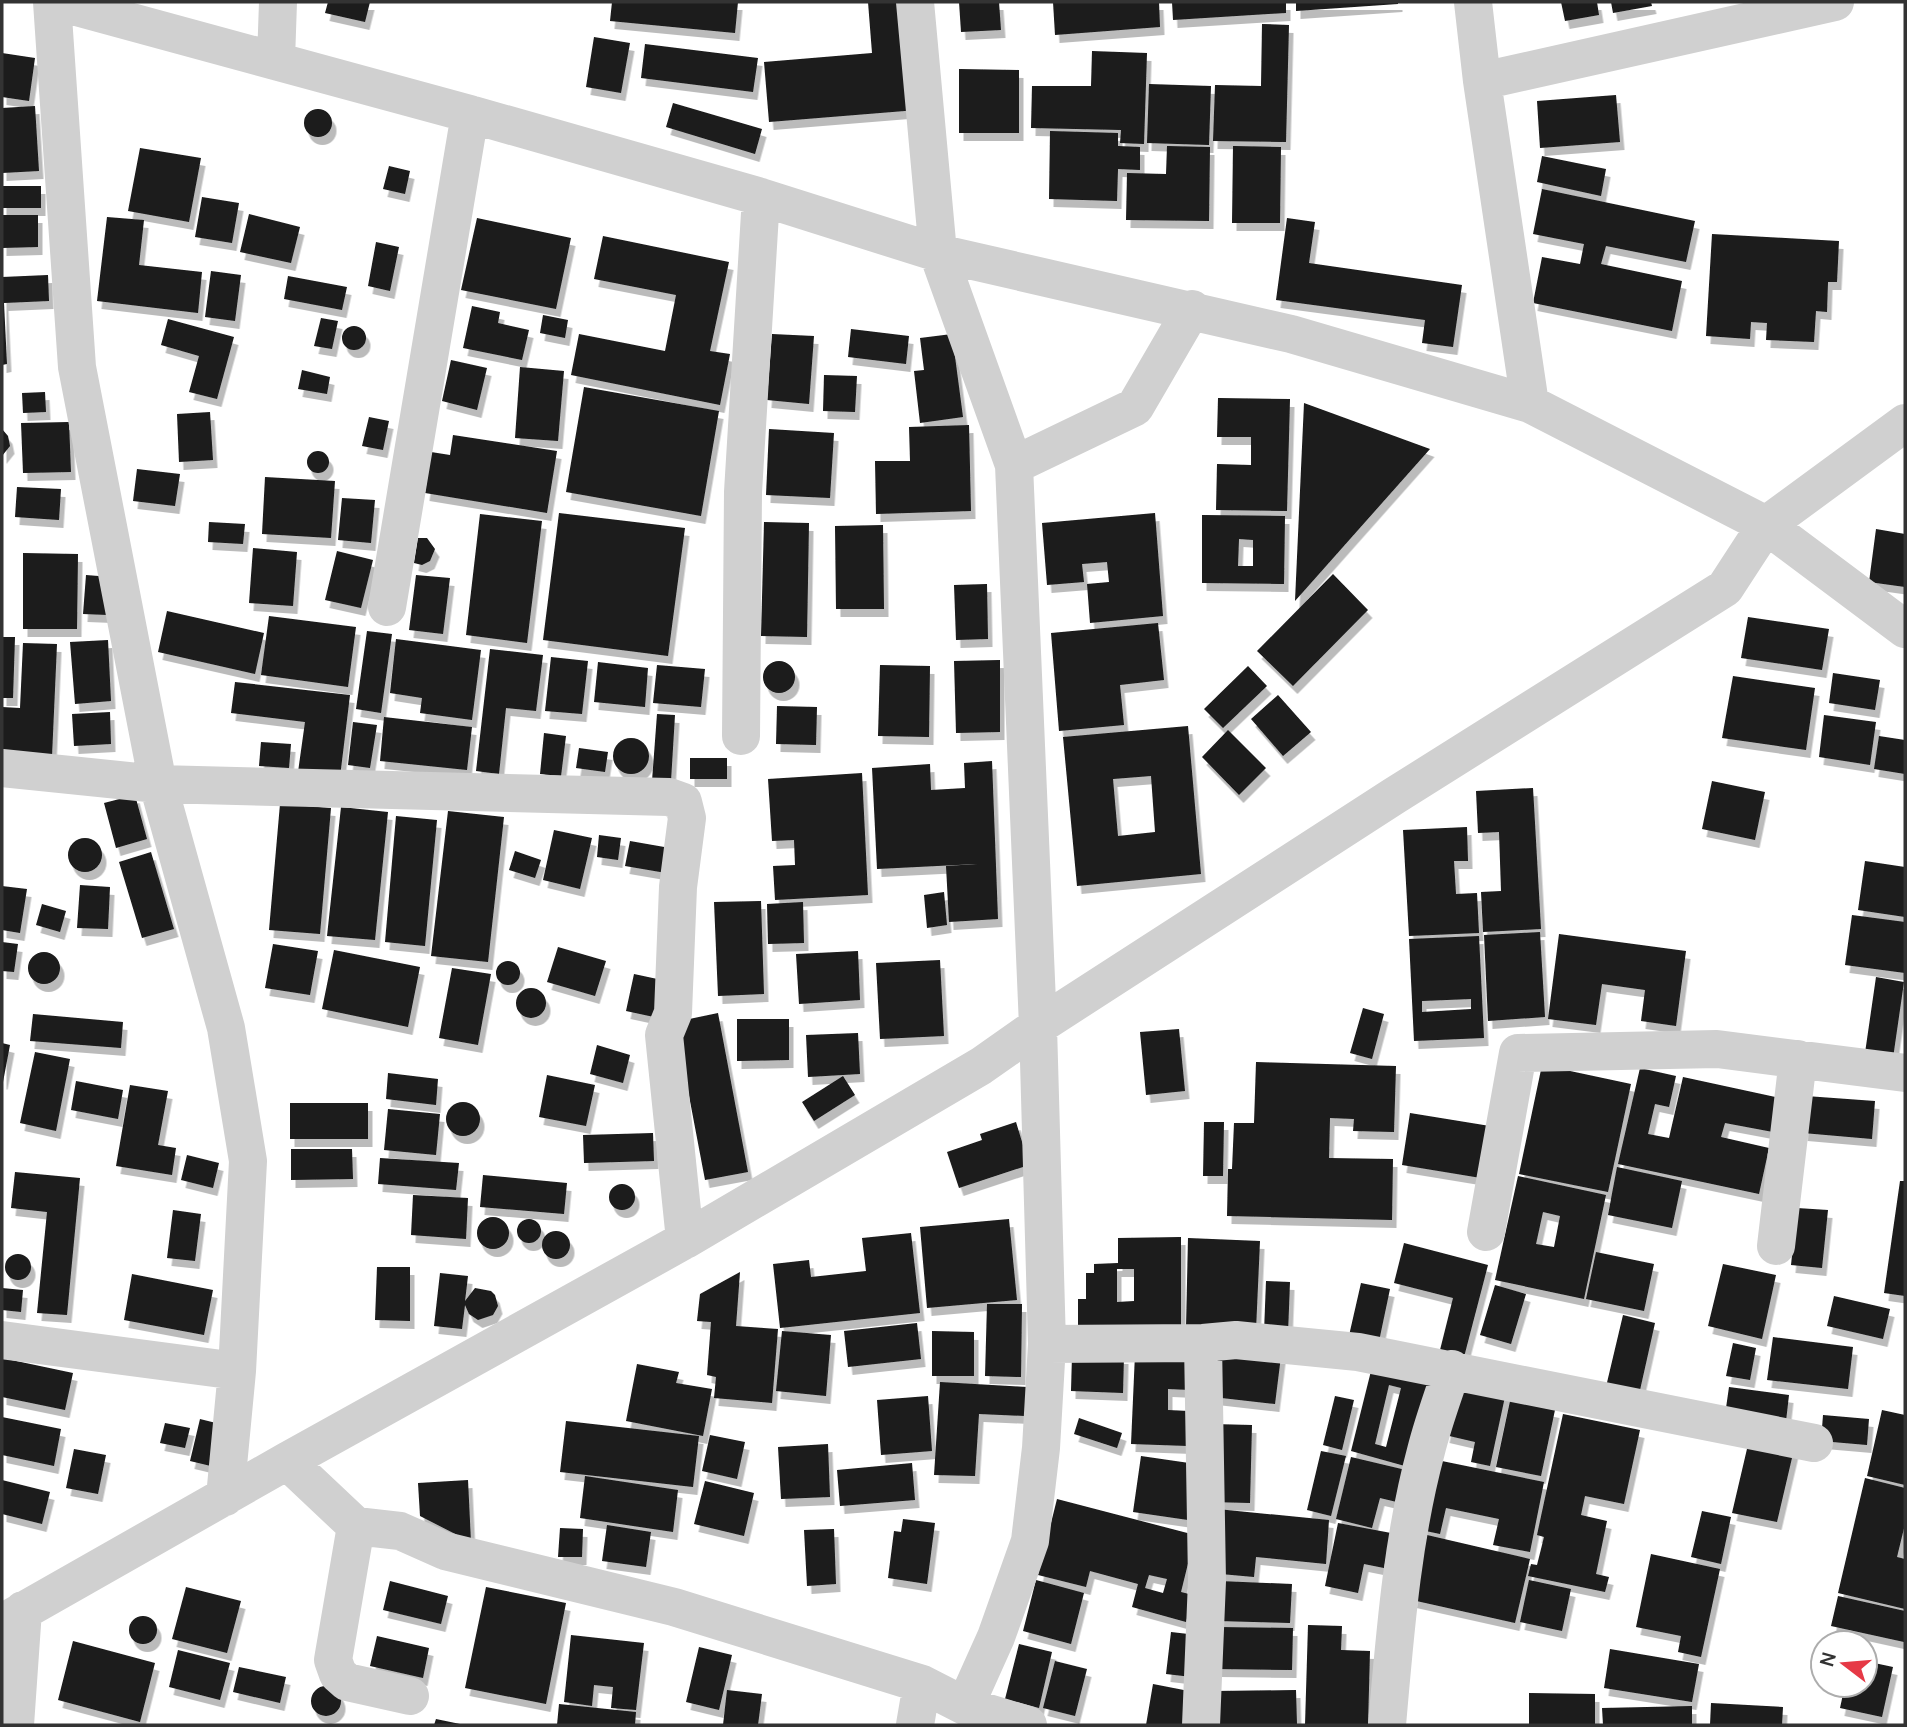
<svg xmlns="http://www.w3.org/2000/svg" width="1907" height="1727" font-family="Manrope,sans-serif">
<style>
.building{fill:#1a1a1a;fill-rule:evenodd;filter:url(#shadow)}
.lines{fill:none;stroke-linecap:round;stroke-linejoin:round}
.street{stroke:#d0d0d0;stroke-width:38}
</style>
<defs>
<filter id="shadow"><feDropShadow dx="4.5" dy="8" stdDeviation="0" flood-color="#0004"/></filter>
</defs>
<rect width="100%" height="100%" fill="#fff"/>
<path class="building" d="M328,2H370L365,22L325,13Z
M612,2H738L735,33L610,21Z
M868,2H909L917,110L769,122L764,62L872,53Z
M959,2H999L1001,30L961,32Z
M1053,2H1159L1160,27L1055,35Z
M1172,2H1286V13L1173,20Z
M1296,2H1398V4L1296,11Z
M1561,2H1597L1599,15L1565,21Z
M1611,2H1651L1652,6L1613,13Z
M1262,24L1289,25L1286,142L1213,141L1215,85L1261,86Z
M594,37L630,43L621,93L586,87Z
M645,44L758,58L753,92L641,78Z
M1092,51L1147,53L1144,144L1120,143L1121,130L1031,128L1032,86H1091Z
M2,53L35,58L29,101L2,97Z
M959,69L1019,70V133H959Z
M1149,84L1211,86L1209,145L1147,143Z
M1616,95L1620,142L1540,148L1537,101Z
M673,103L762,129L755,154L666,127Z
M35,106L39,171L2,173V108Z
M304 123a14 14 0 1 1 28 0a14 14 0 1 1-28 0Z
M1050,131L1118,133V146L1140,147V170L1118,169L1117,201L1049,199Z
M1167,146L1210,147L1209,221L1126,220L1127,173L1166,174Z
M1233,146L1281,147L1280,223H1232Z
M140,148L201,158L189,222L128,211Z
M1542,156L1606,169L1601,196L1537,182Z
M389,166L410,171L405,194L383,189Z
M2,186H41V208H2Z
M1542,189L1695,221L1686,262L1606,246L1601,264L1682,281L1672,331L1533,303L1542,257L1580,264L1584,244L1533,234Z
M202,197L239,203L232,243L195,237Z
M249,214L300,227L291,263L240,252Z
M2,215H38V247L2,248Z
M107,217L144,220L139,265L202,272L198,313L97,301Z
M477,218L571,238L556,309L461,290Z
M1287,218L1315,222L1309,263L1462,285L1453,347L1422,343L1425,320L1276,300Z
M1712,234L1839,241L1837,282H1828L1827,312L1816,311L1814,342L1766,340L1767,323L1751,322L1750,339L1706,336Z
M603,236L729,262L710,351L730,354L720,405L571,375L579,334L665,351L676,295L594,279Z
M376,242L399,247L390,291L368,286Z
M211,271L241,275L235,321L205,317Z
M48,275L49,301L4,303L7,364L2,365V277Z
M288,276L347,287L342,310L284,299Z
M472,306L500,312L498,323L529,330L522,360L463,348Z
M543,315L568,320L565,338L540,333Z
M321,318L338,321L332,349L314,346Z
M168,319L234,337L217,399L189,392L199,356L161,345Z
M342 338a12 12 0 1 1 24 0a12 12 0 1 1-24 0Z
M851,329L909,336L906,364L848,357Z
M772,334L814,336L809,404L767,400Z
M952,334L963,417L920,423L914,371L924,370L920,338Z
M451,360L487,368L477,410L442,401Z
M520,367L564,371L558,441L515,438Z
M302,370L330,377L327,394L298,389Z
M824,375L857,376L855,412L823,411Z
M584,387L719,411L701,516L566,492Z
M45,392L46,412L23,413L22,393Z
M1218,398L1290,399L1287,511L1216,510L1217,464L1251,465V437H1217Z
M1304,403L1430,449L1295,601Z
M210,412L213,460L179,462L177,414Z
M369,417L389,421L383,450L362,446Z
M69,422L71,472L23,473L21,423Z
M969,425L971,511L876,514L875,461H910L909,427Z
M2,429L8,436L10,446L2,456Z
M769,429L834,433L830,498L766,495Z
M453,435L557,451L547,513L425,493L431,452L450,455Z
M307 462a11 11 0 1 1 22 0a11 11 0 1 1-22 0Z
M137,469L180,474L175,506L133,501Z
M265,477L335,481L331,538L262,534Z
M17,487L61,489L59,520L15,517Z
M342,498L375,500L371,543L338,540Z
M559,513L685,528L668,656L543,640Z
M1155,513L1163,616L1090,623L1087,584L1109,582L1107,562L1082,564L1084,582L1047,585L1042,523Z
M480,514L542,521L527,643L466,635Z
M1202,515L1285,516L1284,584L1202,583ZM1239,539L1253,540V566H1238Z
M209,522L245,524L243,544L208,542Z
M764,522L809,523L807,637L761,636Z
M883,525L884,609H836L835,526Z
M1876,529L1905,534V587L1869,582Z
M418,538H427L435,549L430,561L422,565L414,563Z
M253,548L297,552L293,606L249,603Z
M337,551L373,560L361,608L325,600Z
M23,553L78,554L77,629H23Z
M1333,574L1368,610L1293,686L1257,651Z
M86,575L111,577L108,615L83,614Z
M416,575L450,578L443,634L409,630Z
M987,584L988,639L956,640L954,585Z
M167,611L264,633L255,674L158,652Z
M269,616L356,627L348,687L261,675Z
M1748,617L1829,629L1822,670L1741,658Z
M1158,623L1164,680L1120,685L1124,725L1059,731L1051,633Z
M367,631L392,634L381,713L356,709Z
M2,637H15L13,698H2Z
M396,639L481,650L472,720L420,713L422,698L390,693Z
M108,640L111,701L75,704L70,642Z
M23,643L57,644L52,756L2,754V707L20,708Z
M490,649L543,655L536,711L506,708L499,774L476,771Z
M551,657L588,661L582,714L545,711Z
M1000,660V732L956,733L954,661Z
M763 677a16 16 0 1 1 32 0a16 16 0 1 1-32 0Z
M598,662L648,668L645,707L594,702Z
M657,665L705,669L701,707L653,703Z
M880,665L930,666L929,737L878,736Z
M1248,666L1267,686L1223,728L1204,709Z
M1833,673L1880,680L1875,710L1829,703Z
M1733,676L1815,688L1806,750L1722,738Z
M235,682L350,695L340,777L298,772L305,722L231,713Z
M1278,695L1311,732L1283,756L1251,719Z
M777,706L817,707L816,745L776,744Z
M110,712L111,744L74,746L72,714Z
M657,714L675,715L671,781H652Z
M1824,715L1876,722L1870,765L1819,757Z
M384,717L472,727L467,770L380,761Z
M353,722L377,725L370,768L348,765Z
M1188,726L1201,874L1077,886L1063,737ZM1151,776L1155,832L1118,836L1113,779Z
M1228,730L1266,768L1239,795L1202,757Z
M544,733L566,736L561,776L540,774Z
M1879,736L1905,740V774L1874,769Z
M613 756a18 18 0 1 1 36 0a18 18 0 1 1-36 0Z
M261,742L291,744L289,768L259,766Z
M579,748L608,752L605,772L576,768Z
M690,758H727V779H690Z
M992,761L998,919L949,922L946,866L977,864L877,869L872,768L930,764L931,790L965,788L964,763Z
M862,773L868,895L775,900L773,866L795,865L794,840L772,841L768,779Z
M1712,781L1765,792L1755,840L1702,829Z
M1533,788L1541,929L1483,932L1481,892L1501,891L1499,832L1478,833L1476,791Z
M135,795L147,839L116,848L104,803Z
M280,804L331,808L320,934L269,930Z
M341,807L388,812L375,940L327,936Z
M448,811L504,817L488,962L431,956Z
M396,816L437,820L425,946L385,942Z
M1467,827L1468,861H1454L1456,894L1477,893L1479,933L1409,936L1403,830Z
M554,830L592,838L580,889L543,880Z
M599,835L621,838L618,860L597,857Z
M68 855a17 17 0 1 1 34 0a17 17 0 1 1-34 0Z
M630,841L670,848L666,873L625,866Z
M515,851L541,860L535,878L509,870Z
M151,852L174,929L142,938L119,862Z
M1865,861L1905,867V917L1858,910Z
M80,885L110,887L108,929L77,928Z
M2,886L27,889L20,933L2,930Z
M944,892L947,925L927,928L924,895Z
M761,901L764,994L718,996L714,902Z
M803,902L804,943L768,944L767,904Z
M42,904L66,911L60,932L36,925Z
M1852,915L1905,922V973L1845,965Z
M1540,932L1545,1017L1488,1021L1484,935Z
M1559,934L1686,951L1676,1026L1641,1021L1645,990L1602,984L1596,1025L1548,1019Z
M1479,936L1484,1038L1414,1041L1409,939ZM1471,999V1009L1422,1012V1001Z
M2,942L18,944L14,972L2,971Z
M273,944L318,951L310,995L265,988Z
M558,947L606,961L595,996L547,982Z
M334,950L420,967L408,1027L322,1009Z
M858,951L860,1000L799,1004L796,954Z
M28 968a16 16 0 1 1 32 0a16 16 0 1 1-32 0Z
M940,960L944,1036L880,1039L876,963Z
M496 973a12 12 0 1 1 24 0a12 12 0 1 1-24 0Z
M452,968L491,974L478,1045L439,1038Z
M634,974L662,980L654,1017L626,1011Z
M1876,977L1904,982L1893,1058L1865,1053Z
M516 1003a15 15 0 1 1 30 0a15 15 0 1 1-30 0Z
M1363,1008L1384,1014L1372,1059L1350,1053Z
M718,1013L748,1172L705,1180L675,1022Z
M33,1014L123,1022L121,1048L30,1041Z
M737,1019H789V1060L737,1061Z
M1179,1029L1185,1091L1146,1095L1140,1032Z
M858,1033L860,1074L808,1077L806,1035Z
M2,1043L10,1045L3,1082L2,1081Z
M597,1045L630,1055L623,1083L590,1074Z
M35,1052L70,1059L56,1131L20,1123Z
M1256,1062L1396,1066L1394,1132L1353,1131L1354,1119L1330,1118L1329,1158L1393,1159L1392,1220L1227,1216L1228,1169H1232L1234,1123H1254Z
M1542,1065L1631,1084L1608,1192L1519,1174Z
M1640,1068L1676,1076L1669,1107L1655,1104L1648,1134L1669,1138L1683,1077L1780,1098L1773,1132L1725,1123L1721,1137L1769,1148L1759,1194L1618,1164Z
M388,1073L438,1079L436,1105L386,1099Z
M547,1075L595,1085L586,1126L539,1117Z
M843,1076L855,1095L814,1121L802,1102Z
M76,1081L123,1090L118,1119L71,1110Z
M130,1085L168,1091L158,1145L176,1148L172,1175L116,1166Z
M1806,1096L1875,1101L1872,1139L1803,1133Z
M446 1119a17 17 0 1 1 34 0a17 17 0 1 1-34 0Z
M290,1103H368V1139H290Z
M388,1109L440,1114L436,1155L384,1150Z
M1410,1113L1496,1127L1487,1179L1402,1165Z
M1016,1122L1029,1165L959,1188L947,1152L982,1140L980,1134Z
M1204,1122H1224L1223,1176H1203Z
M653,1133L654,1161L584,1163L583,1135Z
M291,1149H352L353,1179L291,1180Z
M187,1155L219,1163L213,1188L181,1180Z
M380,1158L459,1163L456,1190L378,1184Z
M1617,1167L1682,1181L1672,1228L1608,1215Z
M15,1172L80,1178L67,1315L37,1313L47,1212L11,1208Z
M483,1175L567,1183L564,1214L480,1207Z
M1518,1176L1606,1195L1584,1299L1495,1280ZM1543,1212L1560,1216L1554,1247L1536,1244Z
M1900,1181H1905V1296L1884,1293Z
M609 1197a13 13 0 1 1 26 0a13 13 0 1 1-26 0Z
M413,1195L468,1198L466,1239L411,1235Z
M1797,1208L1828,1210L1822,1268L1791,1265Z
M173,1210L201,1214L195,1261L167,1258Z
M477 1233a16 16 0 1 1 32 0a16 16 0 1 1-32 0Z
M517 1231a12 12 0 1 1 24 0a12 12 0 1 1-24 0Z
M1009,1219L1017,1300L927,1308L920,1227Z
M542 1245a14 14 0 1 1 28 0a14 14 0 1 1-28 0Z
M911,1233L920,1313L780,1328L773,1264L809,1260L811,1277L866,1271L862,1238Z
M1181,1237V1338H1078V1299H1086V1273H1094V1264L1118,1263V1238ZM1117,1269H1134V1301L1117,1302Z
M1188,1238L1260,1241L1256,1330L1186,1328Z
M1404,1243L1488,1265L1464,1357L1440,1350L1453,1298L1394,1283Z
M1596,1252L1654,1264L1644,1311L1586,1299Z
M5 1267a13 13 0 1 1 26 0a13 13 0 1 1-26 0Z
M1723,1264L1776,1275L1762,1339L1708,1326Z
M377,1267H410V1321L375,1320Z
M740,1272L736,1326L778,1329L772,1403L714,1398L716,1377L707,1375L711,1322L697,1321L700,1294Z
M440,1273L468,1276L465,1301L475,1288L491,1291L495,1295L498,1306L493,1315L478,1320L469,1314L465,1305L462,1329L434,1326Z
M132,1274L213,1290L204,1335L124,1320Z
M1266,1281L1290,1282L1288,1333L1264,1332Z
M1361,1283L1390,1289L1378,1346L1348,1340Z
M1495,1285L1526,1294L1511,1344L1480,1335Z
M2,1288L23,1290L21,1312L2,1310Z
M1834,1296L1890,1309L1883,1339L1827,1326Z
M987,1304H1022L1021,1377L985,1376Z
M1623,1315L1655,1323L1638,1399L1605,1391Z
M917,1323L921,1359L848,1367L844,1331Z
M782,1331L831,1335L826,1396L776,1391Z
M932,1331L974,1332V1376H932Z
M1773,1337L1853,1347L1848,1389L1767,1380Z
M1733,1343L1756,1348L1750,1380L1726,1376Z
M1219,1348L1281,1356L1275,1404L1213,1397Z
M1135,1354L1191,1357L1190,1390L1168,1389V1410L1189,1411L1188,1446L1131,1444Z
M1072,1355L1124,1356L1123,1393L1071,1391Z
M2,1358L73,1373L65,1410L2,1397Z
M637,1364L679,1372L676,1383L712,1389L703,1436L626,1421Z
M1372,1367L1434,1383L1412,1468L1351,1451ZM1389,1385L1401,1388L1386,1447L1375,1444Z
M1457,1381L1506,1392L1490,1466L1471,1462L1475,1442L1445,1435Z
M940,1382L1027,1387L1025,1416L979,1414L975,1476L934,1475Z
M1729,1387L1789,1395L1786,1421L1725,1415Z
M928,1396L932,1451L881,1455L877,1400Z
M1335,1396L1354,1400L1342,1450L1323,1445Z
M1510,1401L1555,1410L1541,1476L1496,1467Z
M1882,1410L1905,1415V1485L1867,1476Z
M1563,1414L1640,1430L1624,1504L1585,1496L1581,1515L1607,1521L1596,1574L1609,1577L1605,1592L1528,1576L1531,1564L1537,1565L1544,1537L1537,1535Z
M1823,1415L1869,1419L1867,1445L1821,1441Z
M2,1417L61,1429L54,1466L2,1455Z
M1079,1418L1122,1433L1117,1448L1074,1434Z
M200,1419L224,1425L215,1467L190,1461Z
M566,1421L699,1436L693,1487L560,1472Z
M165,1423L190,1428L185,1448L160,1443Z
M1213,1424L1252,1425L1250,1503L1211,1502Z
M710,1435L745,1442L737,1479L702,1471Z
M1750,1436L1795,1445L1777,1522L1732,1513Z
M828,1444L830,1497L781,1499L778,1447Z
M74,1449L106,1455L98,1494L66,1488Z
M1321,1451L1346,1456L1331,1516L1307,1510Z
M1141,1456L1196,1464L1188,1520L1133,1512Z
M1351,1457L1410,1471L1401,1503L1380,1498L1372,1528L1336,1519Z
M1437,1460L1544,1482L1530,1552L1493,1545L1499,1519L1446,1508L1440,1534L1421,1530Z
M912,1463L915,1500L840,1506L837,1470Z
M585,1476L678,1490L673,1532L580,1518Z
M1865,1478L1905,1488V1524L1897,1557L1905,1559V1609L1838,1593Z
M2,1480L50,1492L42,1524L2,1514Z
M468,1480L471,1542L420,1516L418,1483Z
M705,1481L754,1493L744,1536L694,1524Z
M1057,1499L1195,1535L1181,1592L1193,1595L1186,1622L1132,1607L1138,1584L1090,1571L1086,1587L1038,1575ZM1149,1575L1167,1579L1163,1593L1145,1588Z
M1217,1509L1329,1520L1326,1564L1256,1557L1254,1577L1210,1573Z
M1702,1511L1731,1517L1721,1564L1691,1557Z
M903,1519L935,1523L927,1584L888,1578L894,1531L901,1532Z
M1338,1523L1391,1533L1384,1568L1364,1564L1358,1593L1325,1586Z
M607,1525L651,1532L646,1567L602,1561Z
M560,1528L583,1529L582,1557H558Z
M834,1529L836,1584L807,1586L804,1530Z
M1427,1535L1530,1559L1515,1623L1412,1600Z
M1651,1554L1720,1569L1701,1657L1678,1652L1681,1636L1636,1627Z
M1036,1580L1084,1593L1071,1644L1023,1631Z
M1529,1580L1571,1589L1562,1631L1520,1622Z
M390,1581L448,1596L441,1624L383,1610Z
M1219,1581L1292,1584L1290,1623L1218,1621Z
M186,1587L241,1601L227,1653L172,1639Z
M486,1587L566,1603L546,1704L465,1688Z
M1838,1596L1905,1611L1904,1642L1831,1626Z
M129 1630a14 14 0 1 1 28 0a14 14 0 1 1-28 0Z
M1308,1625L1342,1626L1341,1650L1370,1651L1368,1725H1305Z
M1217,1627L1293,1628L1292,1670L1216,1669Z
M1171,1632L1197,1635L1192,1677L1166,1674Z
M571,1635L644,1643L636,1710L611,1708L613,1687L594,1685L592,1706L564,1702Z
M377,1636L429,1648L423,1678L370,1666Z
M73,1641L155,1663L140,1722L58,1700Z
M1019,1644L1052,1652L1039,1708L1005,1699Z
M699,1647L732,1655L719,1710L686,1702Z
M1610,1649L1699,1664L1692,1702L1604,1688Z
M178,1650L230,1663L220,1700L169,1687Z
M1055,1661L1087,1669L1075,1716L1043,1708Z
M1865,1661L1893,1667L1882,1717L1840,1708L1845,1685H1865Z
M239,1667L286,1677L280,1703L233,1692Z
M1153,1684L1194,1692L1188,1725H1146Z
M311 1701a15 15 0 1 1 30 0a15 15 0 1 1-30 0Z
M727,1690L762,1694L758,1725H723Z
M1296,1690L1297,1725H1216L1215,1691Z
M1529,1693L1595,1694V1725H1529Z
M1711,1703L1783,1707L1782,1725H1710Z
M559,1704L636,1712L635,1725H557Z
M1692,1706V1725H1603L1602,1708Z
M436,1719L460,1724V1725H434Z"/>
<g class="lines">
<path class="street" d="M52,2L77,367L158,784L226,1028L248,1161L237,1371L225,1497
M58,2L470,114L761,197L938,253L1291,334L1530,404L1766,525L1905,629
M915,2L938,253L1014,465L1038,1026L1047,1344L1041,1448L1030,1541L996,1637L965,1706
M1473,2L1482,81L1530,404
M276,60L278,2
M1482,81L1835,2
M1014,465L1135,407L1192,309
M387,607L470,114
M741,736L743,492L761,197
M2,768L158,784L669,797L683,802L687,818L678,887L673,1013L664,1035L685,1240
M1486,1232L1518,1053L1717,1049L1905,1073
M1776,1246L1798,1059
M2,1340L237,1371
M1047,1344L1203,1343L1236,1340L1358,1352L1814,1443
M287,1461L356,1526L400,1531L445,1551L674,1607L922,1684L965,1706L1028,1725
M356,1526L333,1660L338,1674L347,1682L410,1696
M2,1623L287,1461L685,1240L981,1066L1038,1026L1394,796L1725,588L1766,525L1905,423
M15,1725L23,1610
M915,1725L922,1684
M1201,1725L1207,1581L1203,1343
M1387,1725C1395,1634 1402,1540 1426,1451C1433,1423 1443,1396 1452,1369"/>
</g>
<rect width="1907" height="1727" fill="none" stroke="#333333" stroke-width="7"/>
<g transform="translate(1844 1664) rotate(286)"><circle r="33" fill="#ffffff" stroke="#adadad" stroke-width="2"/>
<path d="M0-5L12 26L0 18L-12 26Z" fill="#e63946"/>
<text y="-10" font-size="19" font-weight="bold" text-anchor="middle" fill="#333333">N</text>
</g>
</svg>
